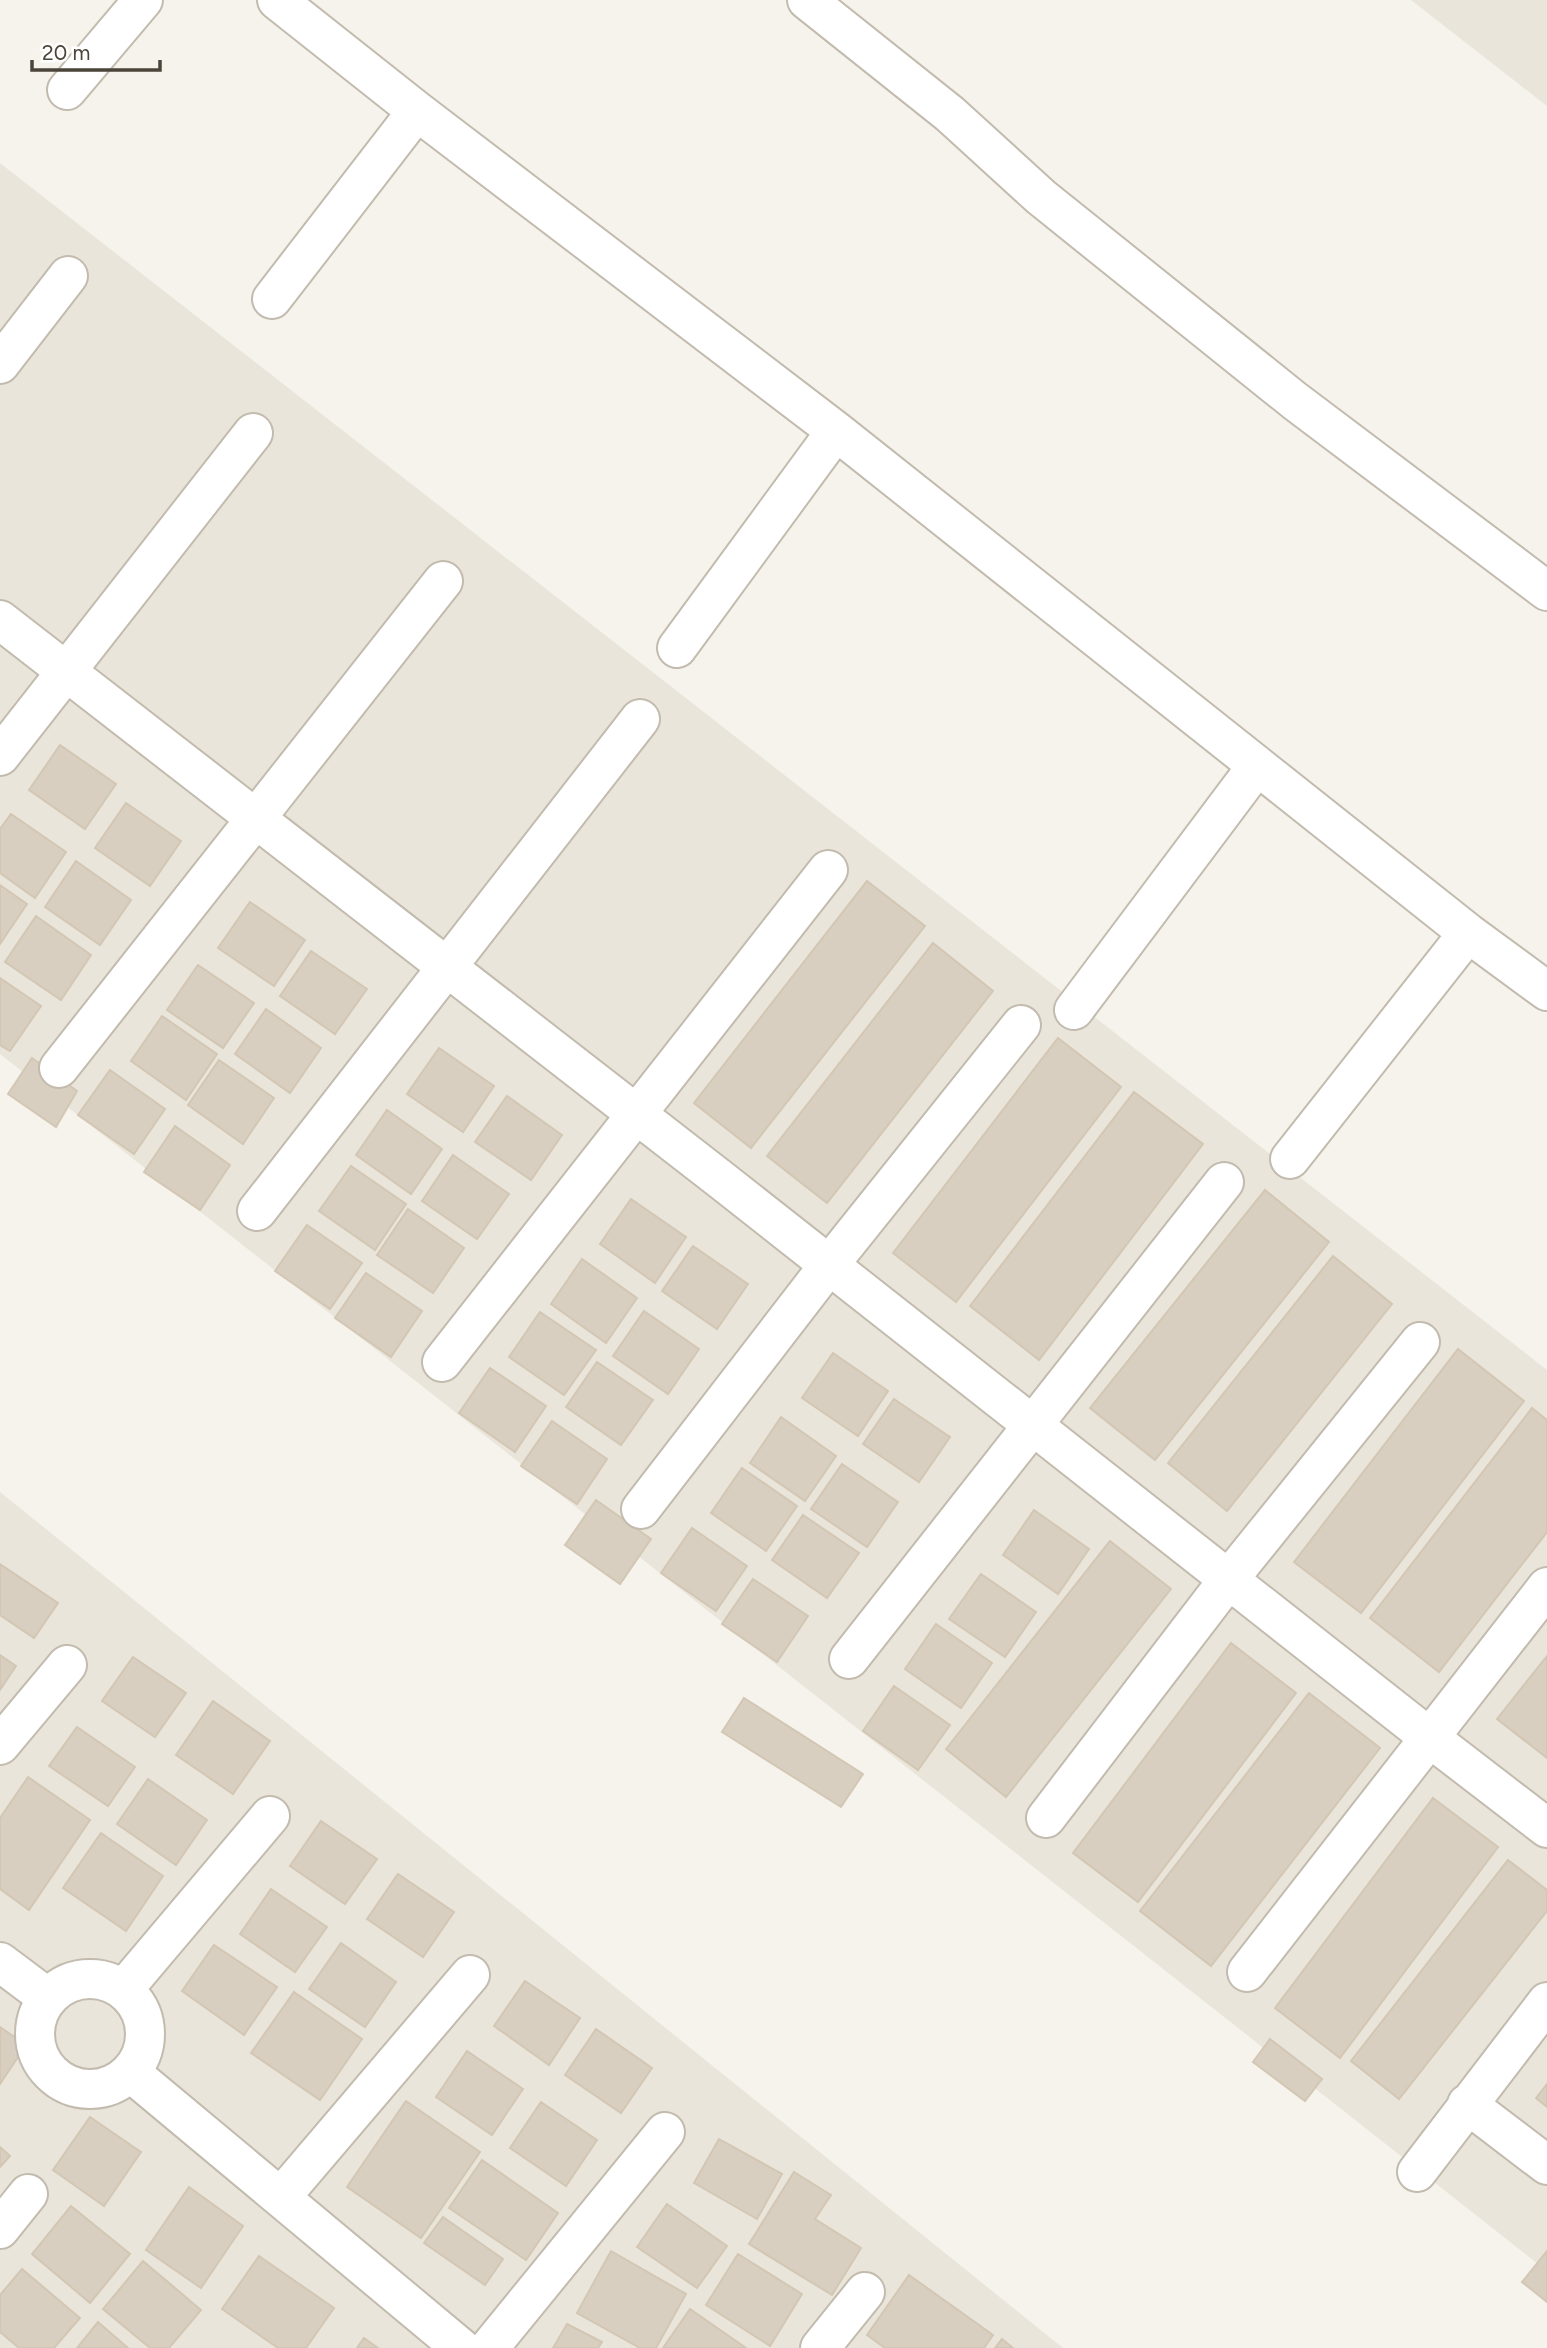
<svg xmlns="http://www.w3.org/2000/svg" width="1547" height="2348" font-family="Figtree,sans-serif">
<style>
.residential{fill:#eae5da}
.building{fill:#d8cfc1;stroke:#d3c7b4;stroke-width:2}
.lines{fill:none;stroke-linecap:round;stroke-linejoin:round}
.minor-casing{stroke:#c2bbae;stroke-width:42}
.minor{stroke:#fff;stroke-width:38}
</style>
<rect width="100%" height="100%" fill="#f6f3ec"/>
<path class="residential" d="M1411,0H1547V106Z
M0,163L1547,1370V2271L0,1054Z
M0,1492L1063,2348H0Z"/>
<path class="building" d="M60,745L116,784L85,829L29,790Z
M126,803L181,841L150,886L95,848Z
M11,814L66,852L35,898L0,873V829Z
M76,861L131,900L100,945L45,907Z
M867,881L925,926L751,1148L694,1103Z
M0,885L27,904L0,944Z
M250,902L305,940L274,986L218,948Z
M36,916L91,955L61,1000L5,962Z
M933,943L993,991L827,1203L767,1156Z
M311,951L367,989L335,1034L280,996Z
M198,965L254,1003L223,1048L167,1010Z
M0,978L41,1006L10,1051L0,1045Z
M266,1009L321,1048L290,1093L235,1054Z
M162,1016L217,1054L186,1100L131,1061Z
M1058,1038L1121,1087L956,1302L893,1253Z
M439,1048L494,1086L463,1132L407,1094Z
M32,1058L77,1091L56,1127L8,1094Z
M219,1060L274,1098L243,1144L188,1105Z
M110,1070L165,1109L134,1154L78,1115Z
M1134,1092L1203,1144L1039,1360L970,1306Z
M507,1096L562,1135L531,1180L475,1142Z
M387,1110L442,1149L411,1194L356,1155Z
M175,1126L230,1165L200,1210L144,1172Z
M453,1155L509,1194L477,1239L422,1201Z
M351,1166L406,1204L375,1250L319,1211Z
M1265,1190L1329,1242L1155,1460L1090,1408Z
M631,1199L686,1237L655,1283L600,1244Z
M408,1209L464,1248L433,1293L377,1255Z
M307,1225L362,1263L330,1309L275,1271Z
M693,1246L748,1284L717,1329L662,1291Z
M1333,1256L1392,1304L1227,1511L1168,1463Z
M582,1259L637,1298L606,1343L551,1304Z
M366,1273L422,1311L391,1357L335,1318Z
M644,1311L699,1349L668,1394L613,1356Z
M540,1312L596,1350L564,1395L509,1357Z
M1458,1349L1524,1401L1361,1613L1294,1562Z
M833,1353L888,1391L858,1436L802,1398Z
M597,1362L653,1400L621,1445L566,1407Z
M490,1368L546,1406L515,1452L459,1413Z
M894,1399L950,1437L919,1482L863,1444Z
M1532,1408L1547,1420V1532L1439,1672L1370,1618Z
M781,1417L836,1456L805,1501L750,1463Z
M552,1421L607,1459L577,1504L521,1466Z
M842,1464L898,1502L867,1547L811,1509Z
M742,1468L797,1506L766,1551L711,1513Z
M596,1500L651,1539L620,1584L565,1545Z
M1034,1510L1089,1549L1058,1594L1003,1555Z
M803,1515L859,1553L827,1598L772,1560Z
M692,1528L747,1566L716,1611L661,1573Z
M1110,1541L1171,1589L1006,1797L946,1749Z
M0,1564L58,1603L34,1638L0,1615Z
M981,1574L1036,1612L1005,1657L949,1619Z
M753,1579L808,1616L777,1662L722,1624Z
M936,1624L992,1663L961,1708L905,1669Z
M1231,1643L1296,1693L1138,1902L1073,1853Z
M0,1655L16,1666L0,1690Z
M1547,1656V1758L1497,1719Z
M133,1657L186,1693L155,1737L102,1701Z
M894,1686L950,1725L918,1770L863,1731Z
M1309,1693L1380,1748L1211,1966L1140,1911Z
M744,1698L863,1774L841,1807L722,1732Z
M213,1701L270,1741L233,1794L176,1755Z
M77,1727L135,1767L108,1806L49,1766Z
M28,1777L90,1820L29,1910L0,1889V1818Z
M148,1779L207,1820L176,1865L117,1824Z
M1433,1798L1498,1847L1340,2058L1275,2008Z
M321,1821L377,1859L345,1904L290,1866Z
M101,1833L163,1876L126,1931L63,1888Z
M1508,1860L1547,1890V1911L1399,2099L1351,2061Z
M398,1874L454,1912L423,1957L367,1919Z
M271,1889L327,1927L295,1972L240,1934Z
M341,1943L396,1982L365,2027L309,1989Z
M214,1945L277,1987L244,2035L182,1991Z
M525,1981L580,2018L549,2065L494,2026Z
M294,1992L362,2039L320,2100L251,2053Z
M0,2027L26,2045L0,2084Z
M596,2029L652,2068L621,2113L565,2075Z
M1270,2039L1322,2079L1305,2101L1253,2062Z
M467,2051L523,2089L492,2135L436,2097Z
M1547,2084V2107L1536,2098Z
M406,2101L480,2152L421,2238L347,2187Z
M541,2102L597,2140L566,2186L510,2148Z
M90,2117L141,2152L104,2206L53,2170Z
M719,2139L782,2174L757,2219L694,2183Z
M0,2147L10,2156L0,2167Z
M482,2160L558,2213L526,2260L449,2208Z
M794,2172L831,2195L815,2219L861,2248L832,2295L749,2244Z
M189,2187L243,2226L201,2288L146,2250Z
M667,2204L727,2246L697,2288L637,2247Z
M71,2206L130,2254L90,2303L32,2254Z
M443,2217L503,2259L485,2285L424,2243Z
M611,2251L686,2294L656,2348H640L577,2313Z
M1547,2251V2302L1522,2282Z
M738,2254L802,2294L770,2346L706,2305Z
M259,2256L334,2308L306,2348H278L222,2309Z
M143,2261L201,2310L169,2348H150L103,2309Z
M22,2269L80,2318L54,2348H19L0,2332V2295Z
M909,2275L993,2335L984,2348H885L867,2335Z
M690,2309L746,2348H663Z
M98,2322L128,2348H77Z
M567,2324L602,2342L598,2348H553Z
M364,2338L378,2348H357Z
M1002,2339L1013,2348H995Z"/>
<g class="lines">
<defs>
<path id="minor" d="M277,0L417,111L836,431L1468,933L1547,991
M807,0L950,114L1041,197L1295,401L1547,591
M67,90L143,0
M272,299L417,111
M0,364L68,276
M0,620L720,1179L1430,1738L1547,1828
M677,648L836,431
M0,756L253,433
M1074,1010L1257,766
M59,1068L443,581
M1290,1159L1468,933
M257,1211L640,719
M442,1362L828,870
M641,1509L829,1265L1021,1025
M849,1659L1224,1182
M0,1745L67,1665
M1046,1818L1228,1580L1420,1342
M0,1962L48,1998
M1247,1972L1547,1587
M35 2034a55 55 0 1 1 110 0a55 55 0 1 1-110 0Z
M123,1990L270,1816
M130,2072L461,2348
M1467,2104L1547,2165
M1417,2172L1547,2002
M281,2197L470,1975
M0,2229L28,2194
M489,2348L665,2132
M820,2348L865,2292"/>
</defs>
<use href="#minor" class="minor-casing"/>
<use href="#minor" class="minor"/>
</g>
<path d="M32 60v10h128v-10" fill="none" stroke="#4b4439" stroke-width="3.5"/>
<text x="42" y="60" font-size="21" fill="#4b4439" stroke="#ffffff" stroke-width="5" paint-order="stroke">20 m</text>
</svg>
